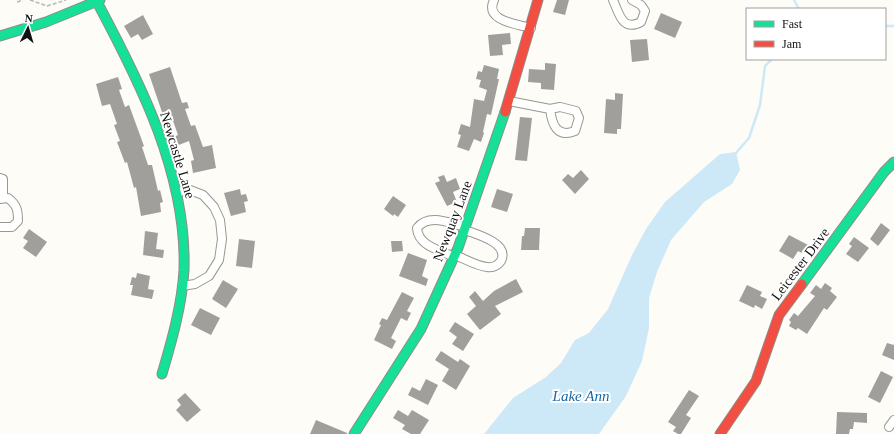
<svg xmlns="http://www.w3.org/2000/svg" width="894" height="434" font-family="'Times New Roman',serif">
<style>
.water{fill:#cde8f7}
.lines{fill:none;stroke-linecap:round;stroke-linejoin:round}
.stream{stroke:#cde8f7;stroke-width:2.5}
.building{fill:#a19f9c}
.street-casing{stroke:#979795;stroke-width:10}
.fast-casing{stroke:#8e8d8b;stroke-width:11}
.jam-casing{stroke:#8e8d8b;stroke-width:11}
.path{stroke:#b9b9b8;stroke-width:1.5;stroke-dasharray:4 2;stroke-linecap:butt}
.street{stroke:#fffffe;stroke-width:8}
.fast{stroke:#16e098;stroke-width:9}
.jam{stroke:#f24e42;stroke-width:9}
.labels{text-anchor:middle;stroke-width:4;stroke-linejoin:round;paint-order:stroke}
.street-label{font-size:14px;fill:#111;stroke:#fff}
.water-label{font-size:15px;font-style:italic;fill:#1768a6;stroke:#fff}
</style>
<rect width="100%" height="100%" fill="#fdfcf7"/>
<path class="water" d="M736,152L740,170L732,184L704,202L671,240L657,272L649,298V328L642,361L626,396L599,434H484L513,398L546,377L561,363L575,340L589,333L608,309L632,255L646,229L665,202L720,154Z"/>
<g class="lines">
<path class="stream" d="M794,0L799,9
M885,26H894
M735,154L749,138L760,105L765,66L772,59"/>
</g>
<path class="building" d="M557,0H569L565,15L553,12Z
M661,13L682,22L675,38L654,29Z
M143,15L153,34L142,40L138,34L131,38L124,26Z
M510,33L511,44L502,45L503,55L490,56L488,35Z
M647,39L649,60L632,62L630,40Z
M545,63L556,64L554,90L541,89V83L528,82L529,69L545,70Z
M484,65L499,69L497,79H499L491,115L487,114L483,132L484,133L481,142L474,139L469,151L457,147L461,135L458,134L461,124L470,127L474,99L484,101L487,90L479,87L481,80L476,79L478,71L482,72Z
M170,67L182,103L187,102L189,108L185,109L191,126L195,125L203,147L212,145L216,168L193,173L191,161L194,160L189,141L176,146L173,137L178,135L172,118L165,121L149,74Z
M118,77L122,89L119,90L125,107L129,105L144,146L142,147L148,165H152L158,191L160,190L163,202L160,203L161,212L141,216L136,187L134,188L127,162L125,163L117,142L120,141L114,125L117,124L110,104L102,106L96,84Z
M615,93L623,94L621,129H617V134L604,133L606,99L615,100Z
M520,117L532,118L527,161L515,160Z
M581,170L589,179L575,194L562,180L568,174L573,178Z
M444,175L447,182L456,178L460,189L453,192L457,202L447,206L435,183L440,181L438,177Z
M240,189L241,195L246,194L248,201L244,202L246,212L231,216L224,193Z
M497,189L513,194L507,212L491,207Z
M393,196L406,205L398,217L394,214L393,216L384,209Z
M881,223L890,230L878,246L870,239Z
M525,228H540L539,250H521L522,236H524Z
M29,229L47,242L36,257L23,248L28,241L23,238Z
M145,231L158,233L156,249L164,250L163,258L143,255Z
M789,235L808,245L804,254L798,251L793,259L779,251Z
M854,237L869,248L858,262L846,254L852,246L849,244Z
M239,239L255,241L252,268L236,266Z
M391,241H402L403,251L392,252Z
M408,253L427,260L422,276L428,279L426,286L399,276Z
M137,273L150,276L148,289L154,290L152,299L131,295L133,285H130L132,277L136,278Z
M516,279L523,292L495,306L501,314L480,330L467,314L476,306L469,297L475,291L483,301L494,291Z
M223,280L238,289L226,308L212,299Z
M825,283L832,288L830,291L837,297L827,310L824,308L807,334L798,328L796,330L789,326L791,322L789,320L794,313L798,316L815,296L810,293L816,285L821,289Z
M747,285L762,292L760,296L767,299L762,309L755,305L754,308L739,301Z
M402,292L414,298L407,311L411,313L407,321L401,318L391,338L396,341L392,349L374,340L381,325L379,324L382,318L387,320Z
M200,308L220,318L211,335L191,325Z
M455,322L474,334L463,351L452,344L457,337L449,331Z
M887,343L894,345V360L882,355Z
M441,351L458,362L460,359L470,366L456,390L442,381L449,369L435,360Z
M881,371L893,377L880,403L868,397Z
M426,379L438,385L428,405L408,395L412,387L420,391Z
M689,390L699,396L686,415L691,418L681,434H678L673,431L676,427L668,422Z
M185,393L201,410L187,422L176,410L181,405L177,400Z
M398,410L408,416L412,410L429,420L420,434H411L402,429L405,425L393,418Z
M837,412L867,413V423L854,422L853,429H850L849,434H836Z
M316,420L347,433V434H310Z"/>
<g class="lines">
<defs>
<path id="street" d="M494,0C484,21 517,24 531,28
M613,0C619,13 622,32 641,22L645,11L641,5L632,0
M509,101L550,109C552,125 557,138 575,131L579,118L576,111L560,107L550,109
M0,178L3,179V197
M177,192L190,190L203,195L214,207L220,220L222,239L219,260L209,276L195,284L182,286
M0,199L8,198C17,205 18,210 18,221L12,227H0
M455,255C465,259 477,266 487,267C493,268 498,265 501,261C510,243 476,234 465,230
M454,257C440,250 418,246 417,228C429,213 449,223 466,227
M889,427L894,420"/>
<path id="fast" d="M97,2C141,84 187,175 184,270C182,305 172,340 162,374
M0,36L46,22L100,0
M802,284L884,172L894,162
M354,434L421,329L458,248L505,112"/>
<path id="jam" d="M505,112L538,0
M720,434L756,381L779,315L802,284"/>
</defs>
<use href="#street" class="street-casing"/>
<use href="#fast" class="fast-casing"/>
<use href="#jam" class="jam-casing"/>
<path class="path" d="M30,0L47,6L66,0
M17,2L23,0"/>
<use href="#street" class="street"/>
<use href="#fast" class="fast"/>
<use href="#jam" class="jam"/>
</g>
<g class="labels">
<g class="street-label">
<text transform="translate(178 155) rotate(73)" y="5">Newcastle Lane</text>
<text transform="translate(452 221) rotate(-69)" y="5">Newquay Lane</text>
<text transform="translate(800 264) rotate(-53)" y="5">Leicester Drive</text>
</g>
<g class="water-label">
<text x="581" y="401">Lake Ann</text>
</g>
</g>
<rect x="746" y="8" width="140" height="52" fill="#ffffff" stroke="#a0a0a0"/>
<rect x="754" y="21" width="20" height="6" fill="#16e098" stroke="#a0a0a0"/>
<text x="782" y="28" font-size="12" fill="#111111">Fast</text>
<rect x="754" y="41" width="20" height="6" fill="#f24e42" stroke="#a0a0a0"/>
<text x="782" y="48" font-size="12" fill="#111111">Jam</text>
<g transform="translate(28 28) rotate(5)" stroke="#ffffff" stroke-width="3" paint-order="stroke">
<path d="M0-3L7 15L0 10L-7 15Z" fill="#111111"/>
<text y="-6" font-size="11" font-weight="bold" text-anchor="middle" fill="#111111">N</text>
</g>
</svg>
